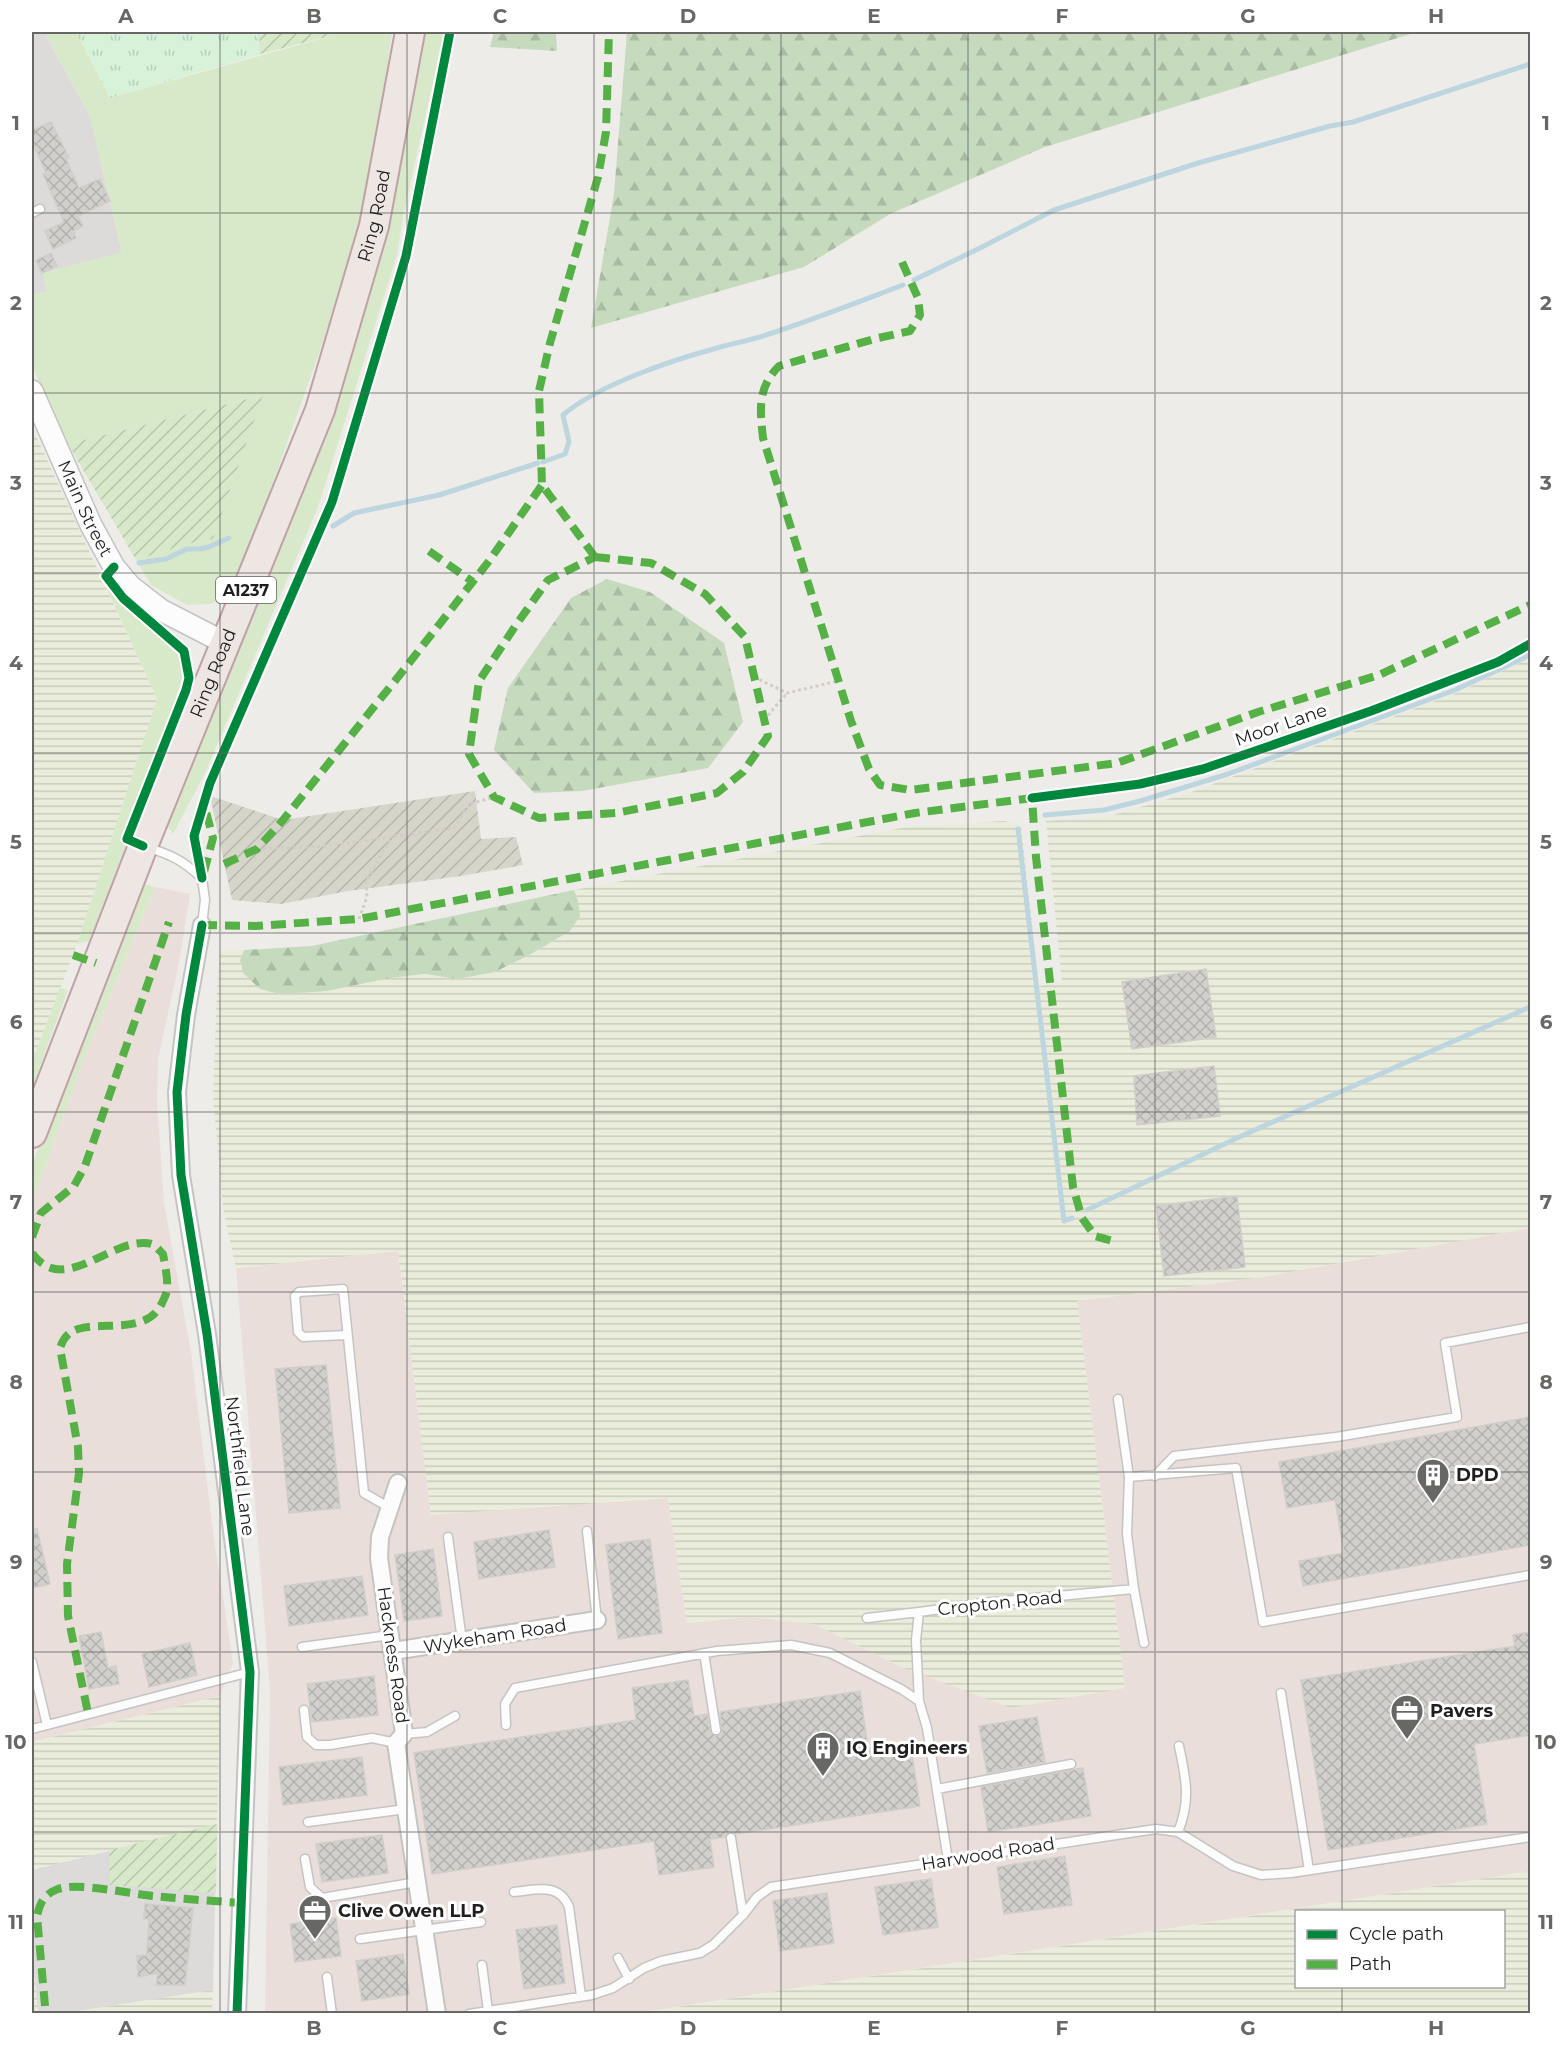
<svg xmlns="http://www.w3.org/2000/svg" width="1562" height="2045" font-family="Montserrat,sans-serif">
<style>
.residential{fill:#dcdbd9}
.commercial{fill:#eadeda}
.construction{fill:url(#construction-furrows)}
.farmland{fill:url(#farmland-rules);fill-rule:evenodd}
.grass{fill:#d7e9c8}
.forest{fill:url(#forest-firs)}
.park{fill:url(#park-tufts)}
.garden{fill:url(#garden-furrows)}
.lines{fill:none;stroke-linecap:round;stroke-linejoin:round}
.stream{stroke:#bdd5df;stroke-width:5}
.building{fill:url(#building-cross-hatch);stroke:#d0cec9;stroke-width:1.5}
.service-casing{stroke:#c4c4c2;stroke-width:11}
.minor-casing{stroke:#c4c4c2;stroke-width:20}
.tertiary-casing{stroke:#c4c4c2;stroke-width:24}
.trunk-casing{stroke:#c0a1a7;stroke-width:32}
.path{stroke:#d6cbc8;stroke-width:3;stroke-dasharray:3 3;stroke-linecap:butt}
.service{stroke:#fcfcfc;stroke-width:8}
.minor{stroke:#fcfcfc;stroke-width:16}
.tertiary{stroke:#fcfcfc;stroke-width:21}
.trunk{stroke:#ede6e2;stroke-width:28}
.quiet{stroke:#55b145;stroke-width:8;stroke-dasharray:15 8;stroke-linecap:butt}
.cycleway-casing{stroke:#fff;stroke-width:13}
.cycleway{stroke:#00873e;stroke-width:9}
.grid{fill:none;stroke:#676765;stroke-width:1.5;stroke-opacity:0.55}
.labels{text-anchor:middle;stroke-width:6;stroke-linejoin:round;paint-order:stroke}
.shield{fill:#fff;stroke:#626262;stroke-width:1.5}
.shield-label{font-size:16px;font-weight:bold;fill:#1f1f1f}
.street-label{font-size:18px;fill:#1f1f1f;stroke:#fff}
.poi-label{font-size:18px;font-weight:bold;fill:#1f1f1f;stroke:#fff;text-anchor:start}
.neatline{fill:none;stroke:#676765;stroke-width:2}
.grid-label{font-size:20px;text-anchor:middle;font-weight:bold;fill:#676765}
</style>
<defs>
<pattern id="construction-furrows" width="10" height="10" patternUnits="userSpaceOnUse" patternTransform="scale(1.5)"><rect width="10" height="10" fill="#d5d5ca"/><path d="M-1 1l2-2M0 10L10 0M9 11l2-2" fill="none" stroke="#b6b6ad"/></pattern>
<pattern id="farmland-rules" width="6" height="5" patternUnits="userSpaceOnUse" patternTransform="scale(1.5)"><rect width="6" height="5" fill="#ebeddc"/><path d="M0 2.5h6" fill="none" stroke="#c9cbbc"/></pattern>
<pattern id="forest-firs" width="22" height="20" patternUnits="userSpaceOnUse" patternTransform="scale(1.5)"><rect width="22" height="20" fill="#c6dabe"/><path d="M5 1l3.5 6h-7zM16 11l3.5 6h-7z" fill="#aabba3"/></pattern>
<pattern id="park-tufts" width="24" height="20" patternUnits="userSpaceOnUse" patternTransform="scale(1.5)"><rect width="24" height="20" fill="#d7f2d9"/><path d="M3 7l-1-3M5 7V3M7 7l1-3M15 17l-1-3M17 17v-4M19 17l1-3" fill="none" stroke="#b8cfba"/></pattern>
<pattern id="garden-furrows" width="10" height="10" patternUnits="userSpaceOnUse" patternTransform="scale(1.5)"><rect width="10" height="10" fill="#d7e9c8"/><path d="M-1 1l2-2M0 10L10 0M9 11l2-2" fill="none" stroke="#b8c7ab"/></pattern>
<pattern id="building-cross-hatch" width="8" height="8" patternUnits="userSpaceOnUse" patternTransform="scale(1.5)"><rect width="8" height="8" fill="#d2d0cd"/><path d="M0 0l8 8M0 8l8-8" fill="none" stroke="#b4b2b0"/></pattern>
</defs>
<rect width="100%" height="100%" fill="#edece8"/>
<path class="residential" d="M32,32H56L46,36L90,116L122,253L43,273L47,291L32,295Z
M217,1824L213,1990L65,2013H38L32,1953V1870Z"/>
<path class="commercial" d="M155,887L190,894L179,963L158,1059L157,1103L164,1203L191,1352L214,1539L233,1663L220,1696L32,1742V1203L83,1061Z
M1530,1228V1871L639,2013H265L270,1690L236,1268L398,1251L431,1514L668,1498L687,1623L750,1617L814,1624L904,1668L1125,1687L1077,1301L1263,1277Z"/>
<path class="construction" d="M475,791L481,839L516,837L523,865L461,876L348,891L281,904L232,900L210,796L283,820Z"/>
<path class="farmland" d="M32,427L157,699L77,944L32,1062Z
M1530,658V1228L1263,1277L1077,1301L1125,1688L1011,1708L904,1668L814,1624L750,1617L687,1623L668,1498L431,1515L398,1251L236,1268L223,1208L213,1096L217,993L220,950H244L240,960L390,978L425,974L457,979L495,972L531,954L570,931L578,901L574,890L906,827L1004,821L1021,825L1039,986L1062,983L1046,821L1106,817L1189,793L1454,694Z
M220,1696L217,1824L32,1870V1742Z
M1530,1871V2013H639L1119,1937ZM1296,1912H1504V1986H1296Z
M32,1953L38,2013H32Z
M213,1990L212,2013H65Z"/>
<path class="grass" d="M56,32H76L110,98L345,32H392L374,160L345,280L256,530L228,594L211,604L187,605L151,585L136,560L187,544L213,539L262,395L68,444L32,366V295L47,291L43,273L122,252L90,116L46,35Z
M423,32H444L403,217L397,255L318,507L205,773L173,834L166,823L387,217L405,142Z
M103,580L184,651L187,659L180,686L121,858L89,941L77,944L157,699Z
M143,884L155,887L83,1061L32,1203V1164Z
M60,988L68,990L32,1088V1062Z"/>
<path class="forest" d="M494,32H556L557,51L490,47Z
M627,32H1417L1045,147L890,214L804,267L591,328L614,194Z
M607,579L650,592L724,643L743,722L708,768L582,791L534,793L494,750L508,688L571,598Z
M574,890L578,901L580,916L570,931L531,954L495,972L457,979L425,974L390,978L327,991L280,994L260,989L244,974L240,960L244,950L312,946Z"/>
<path class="park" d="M76,32H259L260,54L110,98Z"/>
<path class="garden" d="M259,32H345L260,54Z
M263,395L213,539L187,544L136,560L68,444Z
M217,1824L216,1893L110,1885L109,1850Z"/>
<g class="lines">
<path class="stream" d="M914,280L980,248L1054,210L1195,164L1330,126L1353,122L1530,64
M543,462L565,454L569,442L563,415C598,385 672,360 717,348C733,343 750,341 766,335C812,320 858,302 903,285
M333,526L354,513L439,495L538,463
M139,563L166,559L187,549H200L209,547L229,538
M1045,815L1104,810L1140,801L1228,774L1455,690L1530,655
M1018,829L1064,1221L1072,1218
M1087,1210L1237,1138L1530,1007"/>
</g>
<path class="building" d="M51,122L69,158L66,159L79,188L100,179L110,201L78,216L83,226L73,231L76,238L53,249L45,231L64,222L43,174L46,173L32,141V130Z
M51,253L57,266L42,273L36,260Z
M1206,969L1216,1037L1132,1049L1122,982Z
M1214,1066L1220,1116L1137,1125L1134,1076Z
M1237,1196L1245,1267L1164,1276L1156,1206Z
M326,1365L340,1508L289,1513L275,1369Z
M1530,1417V1545L1303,1586L1299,1561L1344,1553L1335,1500L1287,1508L1279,1462Z
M37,1529L50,1584L32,1588V1530Z
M549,1530L555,1567L479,1579L474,1542Z
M650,1539L662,1633L618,1639L606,1545Z
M433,1549L442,1616L404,1621L395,1555Z
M362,1576L368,1615L289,1626L284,1586Z
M101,1632L108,1668L116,1666L119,1684L89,1689L79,1636Z
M1530,1632V1735L1474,1744L1487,1824L1328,1850L1301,1680L1515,1646L1513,1635Z
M190,1643L197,1675L149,1687L142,1654Z
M374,1676L378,1715L312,1722L307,1684Z
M688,1680L694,1716L707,1714L710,1732L716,1736L722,1732L720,1712L860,1691L868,1748L910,1742L920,1806L735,1834L729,1832L725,1837L710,1839L714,1867L659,1875L654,1841L432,1874L414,1753L636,1720L632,1688Z
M1037,1717L1045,1762L987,1773L979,1726Z
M362,1757L367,1795L283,1805L279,1767Z
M1083,1768L1091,1816L988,1832L981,1787Z
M382,1835L388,1873L322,1882L316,1844Z
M1065,1856L1072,1905L1004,1914L997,1867Z
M931,1879L938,1927L883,1935L875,1887Z
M827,1893L834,1943L780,1951L773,1901Z
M145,1904L193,1908L185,1985H156L158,1973L138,1977L137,1956L147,1955L149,1919H144Z
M336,1918L341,1956L295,1962L290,1924Z
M557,1925L565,1983L524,1989L516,1930Z
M403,1954L409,1994L362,2001L356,1961Z"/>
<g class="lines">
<defs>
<path id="service" d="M32,213L40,209
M146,847C172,855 182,860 202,878L205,900L202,925
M347,1335L303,1337L298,1332L295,1296L299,1292L343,1289L364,1493L390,1508
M1118,1399L1129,1477
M1155,1476L1174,1456L1336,1437L1457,1417L1445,1343L1530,1327
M587,1531L597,1620
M448,1537L462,1641
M1134,1589L1127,1534L1129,1477L1236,1468L1263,1622L1530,1575
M867,1618L919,1612
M302,1647L390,1635
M704,1653L716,1730
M32,1662L47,1725
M1281,1693L1309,1870
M919,1701L916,1640L919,1612L993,1602L1134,1589L1144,1643
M304,1710L307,1737L316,1745H330L372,1738L396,1743
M506,1725L505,1704L515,1688L717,1651L791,1645L830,1653L901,1689L919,1701L927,1728L948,1860
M32,1729L250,1672
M404,1734L427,1732L455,1716
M937,1789L1071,1764
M308,1822L406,1809
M1178,1832C1191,1800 1186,1779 1179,1746
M731,1838L743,1915
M305,1859L310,1887L322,1898L417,1882
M514,1892C536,1890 559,1882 569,1907L581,1996
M360,1939L481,1922
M618,1958L629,1979
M482,1965L488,2011
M327,1977L332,2014
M469,2014L592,1995L613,1988L644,1968L661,1961L700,1953L713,1945L743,1915L757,1897L771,1887L1156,1829L1178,1832L1233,1866L1261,1875L1291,1873L1530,1837"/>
<path id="minor" d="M202,925L186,1015L177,1092L181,1175L207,1334L250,1672L237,2014
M398,1483L380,1537L379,1558L404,1734L396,1743L437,2014
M393,1651L597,1620"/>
<g id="tertiary">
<path id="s1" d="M32,391L91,525L114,567L130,586L161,610L225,643"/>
</g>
<g id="trunk">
<path id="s2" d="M32,1133L143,846L320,410L374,226L410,32"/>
</g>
</defs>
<use href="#service" class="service-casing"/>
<use href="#minor" class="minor-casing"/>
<use href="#tertiary" class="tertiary-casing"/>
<use href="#trunk" class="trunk-casing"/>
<path class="path" d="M754,677L787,693L838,681
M764,720L787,693
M257,849L324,846L454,828L470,804L494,797
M359,919L367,897L366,881L392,837"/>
<use href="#service" class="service"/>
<use href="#minor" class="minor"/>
<use href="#tertiary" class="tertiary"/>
<use href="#trunk" class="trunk"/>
<path class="quiet" d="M902,262L918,298L920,315L910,331L878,338L779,366C757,388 760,410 763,438L851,721L869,769L880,785L910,790L1117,763L1258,712L1379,675L1530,605
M429,551L473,582
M595,557L651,563L705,594L745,637L768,736L743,772L717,793L616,813L539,818L494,797L469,754L479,681L516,625L548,580Z
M595,557L542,485L539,391L550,343L598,177L606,132L609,32
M224,864L257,849L283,820L402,672L489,561L542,485
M204,872L213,838L205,808
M202,925L255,926L359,919L915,813L1032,798L1036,857L1073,1187L1082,1218L1095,1236L1116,1242
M73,955L96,963
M32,1237L41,1213L74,1186L85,1166L169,922
M32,1253C62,1295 106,1243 143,1243C146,1243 149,1243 152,1244C156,1246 160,1251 163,1254C165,1265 168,1278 167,1290C166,1295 164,1299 162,1303C147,1335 105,1321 78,1329C68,1332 63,1339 60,1348L78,1447L79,1473L67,1564L68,1616L88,1713
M45,2006L37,1916C40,1903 44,1894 58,1889C77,1882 132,1894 154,1896C183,1899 213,1901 242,1903"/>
<defs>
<path id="cycleway" d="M114,567L106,576L123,598L184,651L189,678L186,690L127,839L143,846
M1032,798L1140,784L1203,769L1371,711L1498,662L1530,644
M202,878L194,836L210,783L332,502L406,256L450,32
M202,925L186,1015L177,1092L181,1175L207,1334L250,1672L237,2014"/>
</defs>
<use href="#cycleway" class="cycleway-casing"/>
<use href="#cycleway" class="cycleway"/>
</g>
<path class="grid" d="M220,32V2014M407,32V2014M594,32V2014M781,32V2014M968,32V2014M1155,32V2014M1342,32V1912M32,213H1530M32,393H1530M32,573H1530M32,753H1530M32,933H1530M32,1112H1530M32,1292H1530M32,1472H1530M32,1652H1530M32,1832H1530M1342,1986V2014"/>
<defs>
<symbol id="building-pin" viewBox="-11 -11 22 30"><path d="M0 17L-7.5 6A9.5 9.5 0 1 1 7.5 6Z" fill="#676765" stroke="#fff"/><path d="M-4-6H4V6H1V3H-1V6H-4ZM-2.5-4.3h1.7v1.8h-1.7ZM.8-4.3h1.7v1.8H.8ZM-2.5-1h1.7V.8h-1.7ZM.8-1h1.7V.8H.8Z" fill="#fff"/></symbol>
<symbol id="office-pin" viewBox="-11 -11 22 30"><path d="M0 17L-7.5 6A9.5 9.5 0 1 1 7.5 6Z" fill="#676765" stroke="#fff"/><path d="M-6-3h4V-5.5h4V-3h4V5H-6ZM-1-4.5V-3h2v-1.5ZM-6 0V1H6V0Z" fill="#fff"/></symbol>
</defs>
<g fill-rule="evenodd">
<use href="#building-pin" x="1414" y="1456" width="38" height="52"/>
<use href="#office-pin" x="1388" y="1692" width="38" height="52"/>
<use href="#building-pin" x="804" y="1729" width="38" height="52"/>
<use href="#office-pin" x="296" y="1892" width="38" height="52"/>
</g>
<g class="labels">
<rect class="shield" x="216" y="577" width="60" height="26" rx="4.5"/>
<g class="shield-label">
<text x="246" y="596">A1237</text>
</g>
<g class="street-label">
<text dy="6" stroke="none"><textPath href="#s2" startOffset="980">Ring Road</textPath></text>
<text dy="6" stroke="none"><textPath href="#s1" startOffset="129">Main Street</textPath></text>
<text dy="6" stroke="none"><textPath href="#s2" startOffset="494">Ring Road</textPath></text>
<text transform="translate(1281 725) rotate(-19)" y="6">Moor Lane</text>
<text transform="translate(240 1466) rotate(83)" y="6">Northfield Lane</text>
<text transform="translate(1000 1603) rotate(-6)" y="6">Cropton Road</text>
<text transform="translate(495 1636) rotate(-9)" y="6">Wykeham Road</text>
<text transform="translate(393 1655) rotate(82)" y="6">Hackness Road</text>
<text transform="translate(988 1854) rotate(-9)" y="6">Harwood Road</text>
</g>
<g class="poi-label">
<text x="1456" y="1481">DPD</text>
<text x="1430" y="1717">Pavers</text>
<text x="846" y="1754">IQ Engineers</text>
<text x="338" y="1917">Clive Owen LLP</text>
</g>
</g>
<rect width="1562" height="2045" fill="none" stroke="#ffffff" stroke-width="66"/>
<rect x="1295" y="1910" width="210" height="78" fill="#ffffff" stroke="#a5a5a5" stroke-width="1.5"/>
<rect x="1307" y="1930" width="30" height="9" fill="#00873e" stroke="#a5a5a5" stroke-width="1.5"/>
<text x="1349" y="1940" font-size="18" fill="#1f1f1f">Cycle path</text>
<rect x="1307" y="1960" width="30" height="9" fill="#55b145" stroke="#a5a5a5" stroke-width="1.5"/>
<text x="1349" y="1970" font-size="18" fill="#1f1f1f">Path</text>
<rect x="33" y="33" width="1496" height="1979" class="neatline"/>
<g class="grid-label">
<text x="126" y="23">A</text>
<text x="314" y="23">B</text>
<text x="500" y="23">C</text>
<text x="688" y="23">D</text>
<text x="874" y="23">E</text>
<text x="1062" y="23">F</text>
<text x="1248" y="23">G</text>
<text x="1436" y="23">H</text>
<text x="16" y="130">1</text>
<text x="1546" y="130">1</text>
<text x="16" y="310">2</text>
<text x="1546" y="310">2</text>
<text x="16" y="490">3</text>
<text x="1546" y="490">3</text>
<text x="16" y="670">4</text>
<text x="1546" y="670">4</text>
<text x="16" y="849">5</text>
<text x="1546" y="849">5</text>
<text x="16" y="1029">6</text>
<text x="1546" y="1029">6</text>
<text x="16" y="1209">7</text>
<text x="1546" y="1209">7</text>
<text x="16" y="1389">8</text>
<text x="1546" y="1389">8</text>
<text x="16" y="1569">9</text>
<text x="1546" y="1569">9</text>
<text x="16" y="1749">10</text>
<text x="1546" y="1749">10</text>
<text x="16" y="1929">11</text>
<text x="1546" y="1929">11</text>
<text x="126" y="2035">A</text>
<text x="314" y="2035">B</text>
<text x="500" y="2035">C</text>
<text x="688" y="2035">D</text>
<text x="874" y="2035">E</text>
<text x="1062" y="2035">F</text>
<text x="1248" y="2035">G</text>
<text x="1436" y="2035">H</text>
</g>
</svg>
